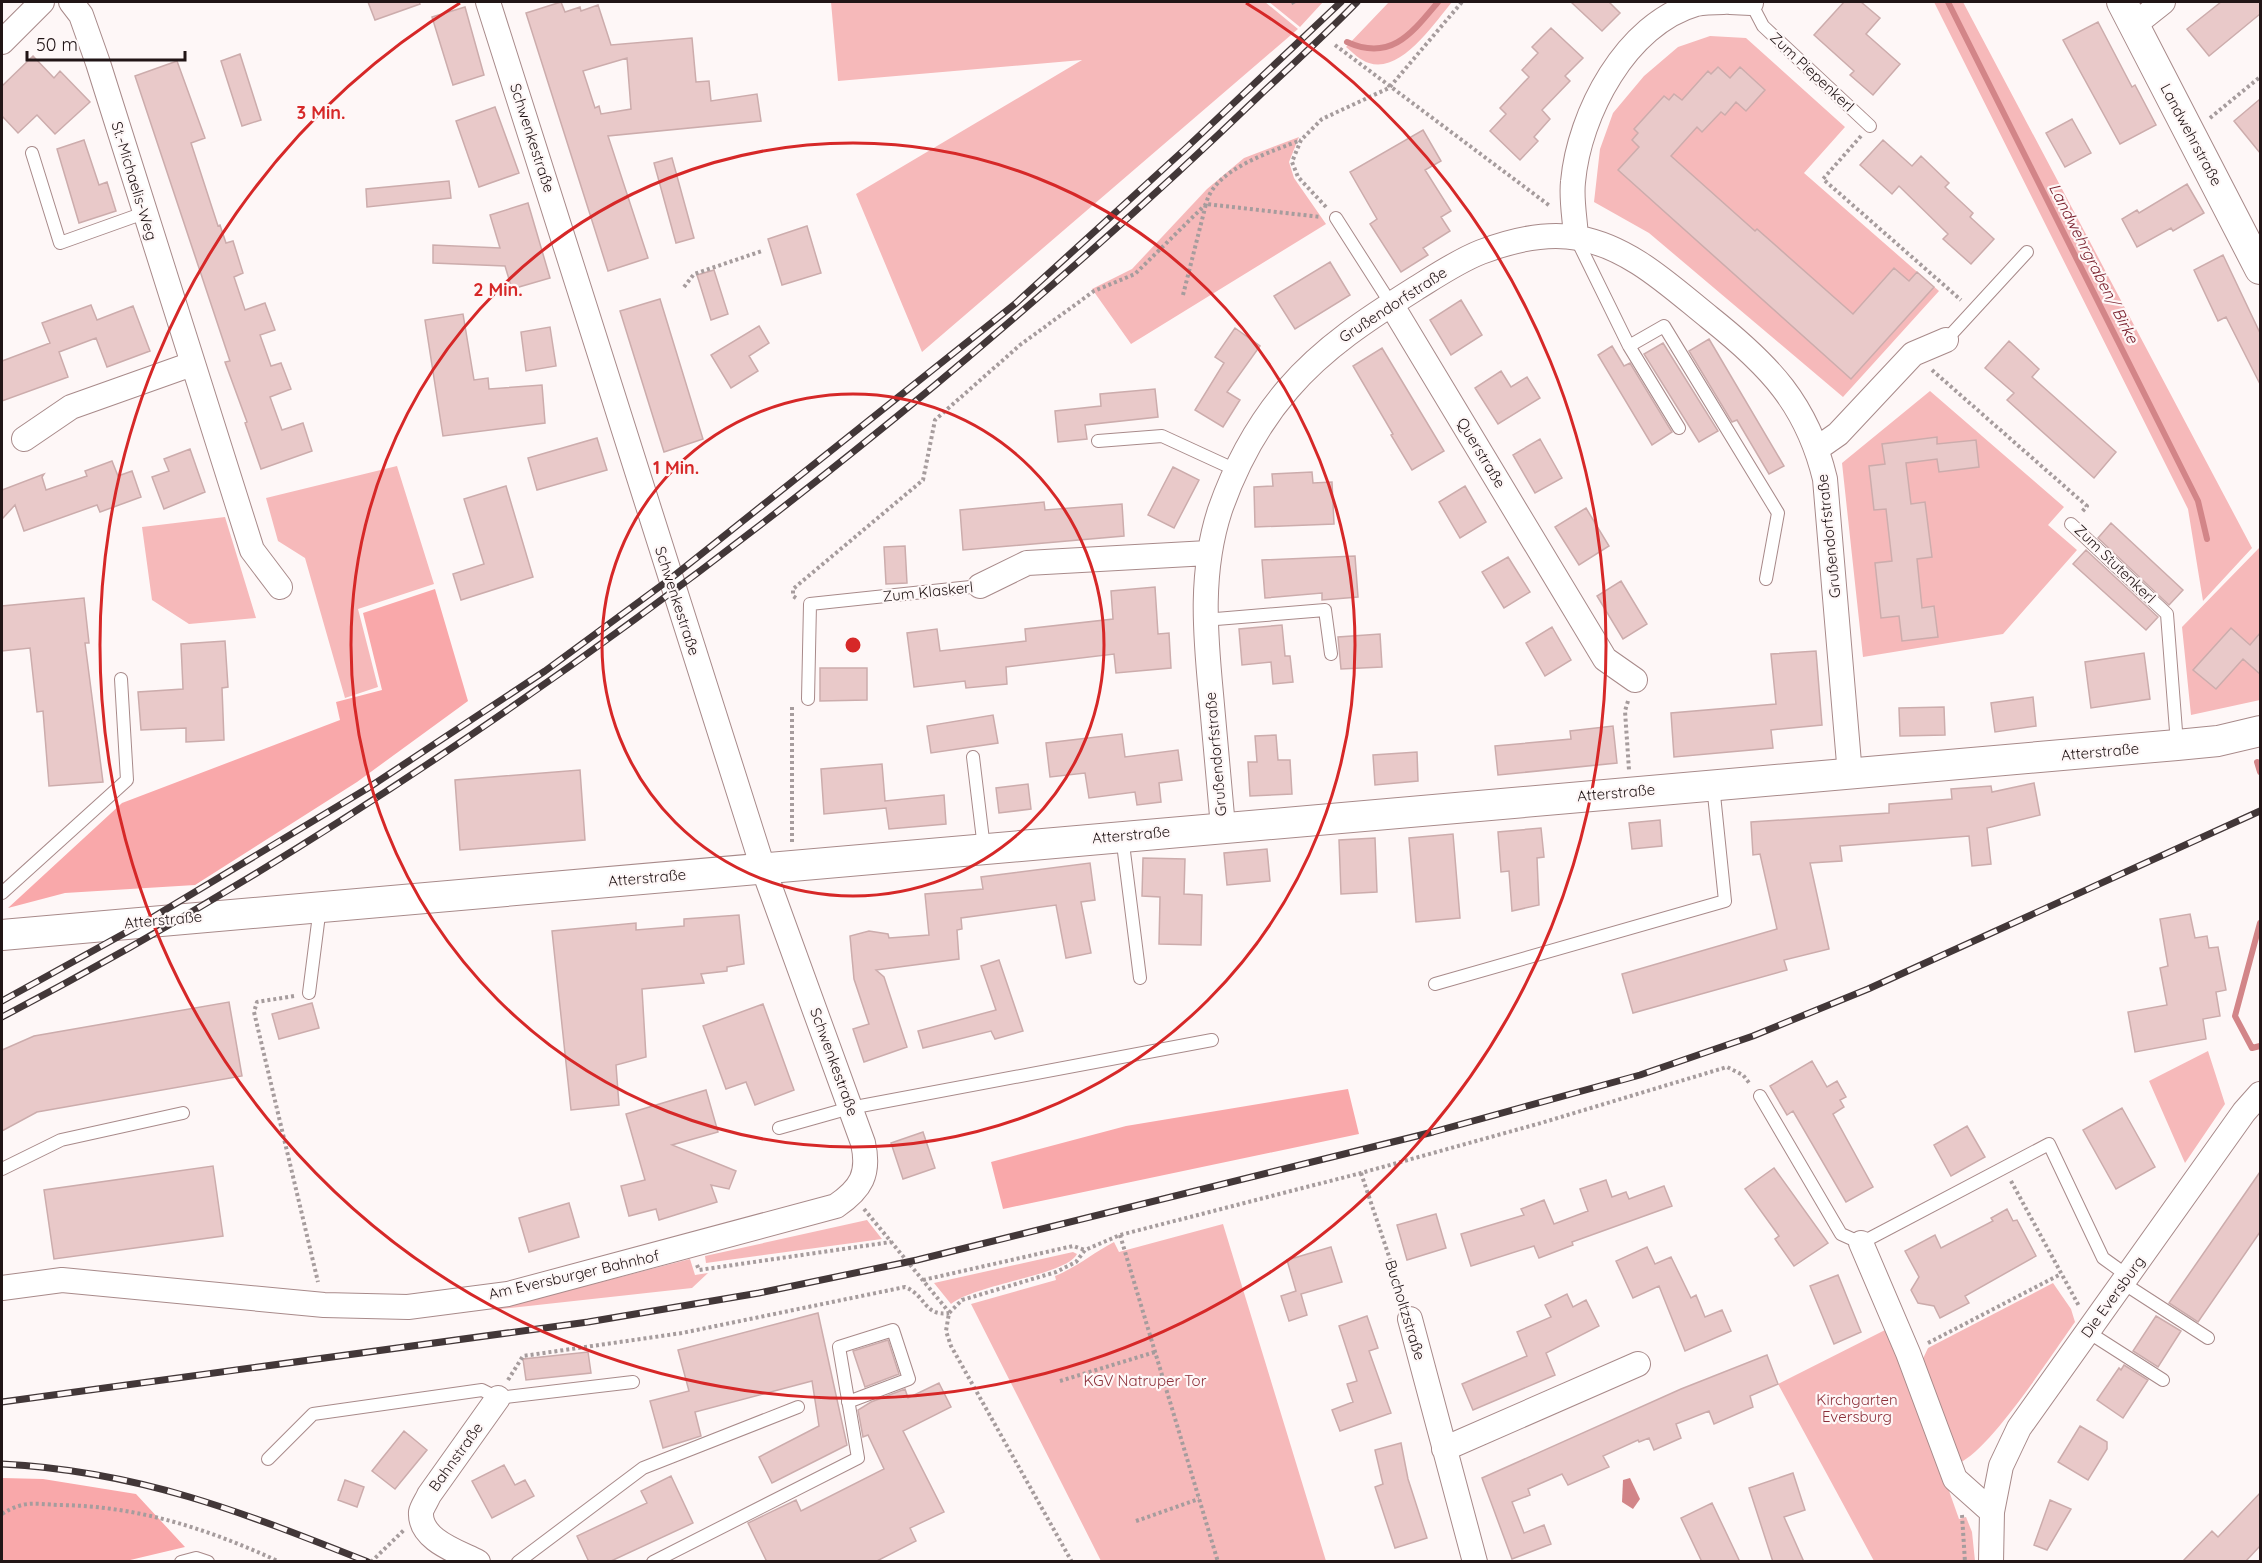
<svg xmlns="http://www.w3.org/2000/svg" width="2262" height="1563" font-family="Quicksand,sans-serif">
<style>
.green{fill:#f6b9ba}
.forest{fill:#f9a8aa}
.water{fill:#d28588}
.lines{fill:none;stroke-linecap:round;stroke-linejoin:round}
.stream{stroke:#d28588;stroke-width:6}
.building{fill:#e9c9c9;stroke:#ccacac;stroke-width:1.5;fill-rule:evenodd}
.service-casing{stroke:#a88a8a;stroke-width:14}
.minor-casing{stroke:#a88a8a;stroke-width:26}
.tertiary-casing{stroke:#a88a8a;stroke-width:32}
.path{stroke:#a69c9d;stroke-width:4;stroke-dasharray:3 3;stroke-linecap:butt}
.service{stroke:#fff;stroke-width:12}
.minor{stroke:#fff;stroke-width:24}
.tertiary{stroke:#fff;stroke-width:30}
.rail-casing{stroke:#423738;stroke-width:7}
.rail{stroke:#fef7f7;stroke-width:4.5;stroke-dasharray:14;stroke-linecap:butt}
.ring{fill:none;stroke:#d62828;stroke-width:3}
.labels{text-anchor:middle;stroke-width:4.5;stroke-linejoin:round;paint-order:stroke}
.street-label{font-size:15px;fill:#211516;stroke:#fef7f7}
.park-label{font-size:15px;fill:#8c303a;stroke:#fef7f7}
.water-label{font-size:16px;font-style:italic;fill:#771b29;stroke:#fef7f7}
.centre{fill:#d62828;stroke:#fef7f7;stroke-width:3}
.ring-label{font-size:18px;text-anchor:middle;font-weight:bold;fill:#d62828;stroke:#fef7f7;stroke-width:4.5;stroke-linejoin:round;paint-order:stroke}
</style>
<rect width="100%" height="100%" fill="#fef7f7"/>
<path class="green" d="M831,2H1265L1298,29L922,352L856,194L1082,60L838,81Z
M1269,2H1323L1300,27Z
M1389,2H1452C1435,22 1401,74 1369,63C1361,61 1352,52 1346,47Z
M1934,2H1963L2252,548L2203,601L2188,509Z
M1710,36L1746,38L1845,127L1804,173L1939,291L1843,397L1649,233L1594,202L1600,149L1613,113L1644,76L1678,47Z
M1299,137L1289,162L1294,178L1326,224L1131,344L1092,289L1132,269L1207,189L1244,158Z
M1930,391L2064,507L2048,525L2077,550L2003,634L1863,657L1842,463Z
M397,466L434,584L358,609L378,687L345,698L305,558L278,541L266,498Z
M225,517L256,618L189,624L152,600L142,527Z
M2260,547V700L2191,715L2182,627Z
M2208,1051L2225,1104L2185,1163L2149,1081Z
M867,1220L882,1239L706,1263L705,1256Z
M1223,1224L1326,1561H1101L971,1304L1056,1280L1055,1276C1077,1267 1093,1253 1114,1242L1119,1252Z
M1073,1252L1077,1254C1067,1275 976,1284 951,1304L934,1283Z
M690,1259L695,1275L708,1273L692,1288L492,1310Z
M2053,1283L2071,1309L2075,1322C2052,1354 1991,1449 1959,1463L1920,1365L1928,1348Z
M1891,1327L1959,1519L1966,1517L1972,1532L1975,1561H1874L1778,1384Z"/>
<path class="forest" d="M435,589L468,701L357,782L195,885L65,893L8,908L122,803L340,720L336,702L382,690L363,613Z
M1348,1089L1359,1134L1003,1209L991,1162L1126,1126Z
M2,1478L43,1479L136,1494L185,1547L126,1561H2Z"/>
<path class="water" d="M1630,1478L1640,1499L1633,1509L1622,1502L1623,1480Z"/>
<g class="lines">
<path class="stream" d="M1948,2L2198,501L2207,539
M1347,42C1391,62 1412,33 1438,2
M2257,762L2260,772
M2260,923L2235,1016L2252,1048L2260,1046"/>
</g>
<path class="building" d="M368,2H419L420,4L375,20Z
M561,2L565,12L580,7L581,11L598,5L611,45L692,38L696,82L709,81L711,101L757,94L761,121L608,136L648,258L608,271L526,13ZM627,58L631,109L601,114L599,106L595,108L583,71Z
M1571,2H1609L1620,13L1602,31Z
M1844,2H1861L1880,18L1866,34L1900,64L1873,95L1850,75L1854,71L1814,35Z
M2221,2H2260V14L2209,56L2187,29Z
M465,7L484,75L453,85L432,17Z
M2098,22L2132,87L2135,85L2156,125L2120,144L2063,40Z
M1551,28L1583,58L1565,76L1570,81L1542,110L1550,119L1534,137L1538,141L1520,160L1490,131L1506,114L1500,108L1529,77L1522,70L1538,53L1532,47Z
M240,54L261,120L242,126L221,61Z
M33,56L54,78L60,71L90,102L55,134L37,115L18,133L2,116V86Z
M177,61L205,138L191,143L218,226L220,225L226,243L233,241L243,273L234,277L245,310L265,303L275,330L260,335L271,366L281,363L291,389L270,397L282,430L303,423L312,451L261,469L245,423L247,422L225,362L230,361L135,76Z
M1718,67L1730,78L1740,67L1765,90L1746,111L1736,102L1725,115L1721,112L1702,132L1697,127L1671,156L1755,231L1757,229L1853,314L1894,268L1909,281L1917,272L1934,287L1851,379L1618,170L1639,147L1632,140L1638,133L1634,129L1664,96L1669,100L1674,94L1682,100L1708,71L1711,74Z
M2260,99V153L2234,121Z
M495,107L519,173L479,187L456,121Z
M2072,119L2091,153L2065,167L2046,133Z
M1423,130L1441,161L1425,170L1451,211L1441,217L1450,231L1423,248L1428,255L1401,272L1370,224L1377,219L1350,172Z
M84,140L99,185L107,182L116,211L79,223L57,149Z
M1883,140L1912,166L1921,156L1949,183L1945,187L1973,213L1970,217L1994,239L1971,264L1943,239L1948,234L1899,186L1892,194L1860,165Z
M672,158L694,238L676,243L654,163Z
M449,181L451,198L367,207L366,189Z
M2187,184L2204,213L2173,231L2171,228L2137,247L2122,219L2137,210L2139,213Z
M528,203L550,278L512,289L505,266L433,263V245L500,248L490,215Z
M807,226L821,273L782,285L768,239Z
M2223,255L2260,333V384L2226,317L2218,321L2194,270Z
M1330,262L1350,295L1295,329L1274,296Z
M714,270L728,314L711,320L697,275Z
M660,299L703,439L664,452L620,311Z
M1461,300L1482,335L1451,355L1430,320Z
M91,305L97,320L133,306L150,351L107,367L96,338L59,352L68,377L2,401V361L50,343L42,323Z
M463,314L474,380L488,378L489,389L542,385L545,423L443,436L425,320Z
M759,326L769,343L749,356L758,371L731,388L711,355Z
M550,327L556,366L526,371L521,332Z
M1235,328L1260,346L1227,392L1240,400L1223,427L1195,410L1224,363L1215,357Z
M1709,339L1784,466L1769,474L1737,420L1732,422L1689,351Z
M2009,341L2039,369L2032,377L2116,452L2094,478L2007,400L2014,393L1985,368Z
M1663,343L1718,431L1699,442L1644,354Z
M1612,346L1624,366L1630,363L1672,432L1652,445L1598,355Z
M1382,348L1444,451L1412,470L1391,435L1393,434L1353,366Z
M1501,371L1511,387L1527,377L1540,398L1498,424L1475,388Z
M1155,389L1158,417L1085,425L1087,439L1058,442L1055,411L1101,406L1100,394Z
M1937,437V444L1976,440L1979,467L1939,472L1937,459L1906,463L1911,504L1925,502L1932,557L1917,559L1922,608L1934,606L1938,637L1902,641L1899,616L1881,618L1875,563L1892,561L1886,509L1874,510L1869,466L1885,464L1882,444Z
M597,438L607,470L537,490L528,458Z
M1540,439L1562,478L1535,493L1513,455Z
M190,449L205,492L164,509L152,477L169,471L164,459Z
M112,461L118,476L132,471L141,497L100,512L97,505L24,531L15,505L2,519V490L44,474L42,477L46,490L87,476L85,471Z
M1173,467L1199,480L1174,528L1148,515Z
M1312,472L1313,483L1332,482L1334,524L1255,527L1254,487L1273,486L1272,474Z
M506,486L533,577L461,600L453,574L484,564L464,499Z
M1465,486L1486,522L1460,538L1439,502Z
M1044,502L1045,510L1122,504L1124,536L963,550L960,510Z
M1586,508L1609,546L1579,565L1555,527Z
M2111,523L2183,590L2169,605L2098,538Z
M905,546L907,583L886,584L884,547Z
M2086,550L2158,617L2146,630L2073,564Z
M1355,556L1358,597L1322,600V593L1265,598L1262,560Z
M1508,557L1530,592L1504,608L1482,572Z
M1621,581L1647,624L1623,639L1597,596Z
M1155,587L1158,634L1169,633L1171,668L1116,673L1114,654L1006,667L1007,684L966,688L965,681L914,687L907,633L937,629L940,651L1026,641L1025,629L1113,619L1111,591Z
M84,598L89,643H85L103,782L49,786L43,711L37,712L30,648L2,651V606Z
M1282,625L1285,656H1290L1293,682L1273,684L1271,662L1242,665L1239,629Z
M1552,627L1571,660L1545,676L1526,643Z
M2231,628L2250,645L2260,633V674L2243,659L2216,689L2193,670Z
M1380,634L1382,667L1341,669L1338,637Z
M225,641L228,687L222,688L224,740L186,742V728L141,730L138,692L183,689L181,644Z
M1816,651L1822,725L1771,730L1773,748L1674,757L1671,713L1776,704L1771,654Z
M2144,653L2150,699L2091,708L2085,662Z
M820,668H867V700L820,701Z
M2033,697L2036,726L1995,732L1991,703Z
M1944,707L1945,735L1900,736L1899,708Z
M993,715L998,743L931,753L927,726Z
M1613,726L1617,763L1498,775L1495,746L1571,739L1570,731Z
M1122,734L1125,757L1178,750L1182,780L1159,783L1161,802L1137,805L1135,792L1089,798L1085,773L1050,777L1046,743Z
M1276,735L1278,760H1290L1292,794L1250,796L1248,762H1257L1255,736Z
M1417,752L1418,781L1375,785L1373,755Z
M882,764L885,801L944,795L946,824L889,829L886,808L824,814L821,769Z
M580,770L585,840L460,850L455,780Z
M2034,783L2040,815L1987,828L1991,864L1972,866L1969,836L1840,846L1842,861L1810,863L1829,949L1784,960L1787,970L1633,1013L1622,974L1777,929L1760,854L1753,855L1751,822L1889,813V804L1952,799L1951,789L1991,786L1992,792Z
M1028,784L1031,809L999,813L996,788Z
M1660,820L1662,846L1632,849L1629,823Z
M1541,828L1544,857L1537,858L1539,905L1512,911L1509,871L1501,872L1498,832Z
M1453,834L1460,918L1416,922L1409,838Z
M1375,838L1377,892L1341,894L1339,840Z
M1267,849L1270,881L1227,885L1224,853Z
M1143,858L1185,859L1184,894L1202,895L1201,945L1159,944L1160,897L1142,896Z
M1090,863L1095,900L1081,902L1091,953L1066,958L1056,905L961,918L962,929L957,930L959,959L876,970L884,977L907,1047L864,1062L853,1029L869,1024L854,979L850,936L869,931L888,934L889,938L929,935L925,894L983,889L981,877Z
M2190,914L2195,938L2207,936L2209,948L2218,947L2226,990L2216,992L2220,1016L2203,1019L2206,1039L2135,1052L2128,1012L2167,1005L2160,968L2168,966L2160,919Z
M739,915L744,964L727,967V971L701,974L704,983L642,989L646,1057L616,1065L619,1105L571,1110L552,931L636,923V930L684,926V919Z
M999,960L1023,1031L995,1039L991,1031L923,1048L918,1031L996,1010L981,966Z
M229,1002L242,1076L37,1112L2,1131V1050L34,1036Z
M312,1003L319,1028L279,1039L272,1014Z
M763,1004L794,1090L755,1105L746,1082L726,1089L703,1026Z
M1812,1061L1827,1087L1837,1081L1846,1097L1840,1100L1844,1107L1833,1114L1873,1187L1846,1202L1793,1111L1787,1115L1770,1086Z
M706,1090L718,1132L672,1145L736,1171L729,1189L711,1185L717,1202L659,1220L656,1209L629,1216L621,1186L645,1180L626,1114Z
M2122,1108L2155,1167L2116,1189L2083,1130Z
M1967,1126L1985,1157L1951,1176L1934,1145Z
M923,1132L935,1168L903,1179L891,1143Z
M213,1166L223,1236L54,1259L44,1190Z
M1774,1168L1828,1243L1794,1266L1775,1239L1779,1236L1745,1189Z
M2260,1172V1232L2198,1322L2169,1303Z
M1606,1180L1612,1197L1626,1192L1629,1199L1664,1186L1672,1206L1572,1242L1573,1245L1539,1258L1534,1246L1471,1266L1461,1234L1524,1215L1521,1209L1544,1200L1554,1224L1588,1211L1580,1189Z
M569,1203L579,1237L529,1252L519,1218Z
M2007,1209L2013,1221L2017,1220L2036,1256L1965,1296L1969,1303L1940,1318L1934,1306L1918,1303L1911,1290L1919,1277L1905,1251L1935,1235L1941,1248L1993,1221L1991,1218Z
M1436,1214L1446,1248L1407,1260L1397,1225Z
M1331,1247L1342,1282L1301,1294L1307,1315L1289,1321L1281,1296L1296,1291L1287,1260Z
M1647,1247L1655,1264L1671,1257L1691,1298L1696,1295L1705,1317L1722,1310L1731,1331L1685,1351L1659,1286L1633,1298L1616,1261Z
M1838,1275L1861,1332L1834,1344L1810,1286Z
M1567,1294L1573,1307L1586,1300L1599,1326L1546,1353L1555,1375L1473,1410L1462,1384L1527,1356L1517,1332L1551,1317L1545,1305Z
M818,1313L847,1445L772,1483L759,1457L819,1426L812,1381L695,1412L701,1436L663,1448L650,1401L689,1391L678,1350Z
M1367,1316L1378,1348L1369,1351L1391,1413L1340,1431L1332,1410L1353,1402L1347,1384L1357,1381L1339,1326Z
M2156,1316L2181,1331L2158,1367L2133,1351Z
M888,1340L899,1374L865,1387L853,1351Z
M588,1352L591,1373L526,1380L523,1359Z
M1767,1355L1778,1384L1750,1396L1753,1407L1714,1424L1709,1411L1676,1424L1681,1438L1654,1450L1649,1438L1639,1442L1638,1440L1603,1456L1609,1467L1568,1485L1562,1474L1528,1489L1530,1495L1512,1502L1524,1533L1544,1525L1551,1544L1512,1559L1482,1478L1681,1389Z
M2124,1365L2148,1380L2123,1418L2097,1400L2119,1368L2121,1370Z
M939,1383L951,1407L903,1431L944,1512L910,1528L916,1541L875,1562H767L748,1523L796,1500L801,1511L884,1469L868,1435L863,1437L858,1410L871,1402L905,1389L908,1398Z
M2080,1426L2107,1442V1449L2088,1480L2058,1462Z
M404,1431L427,1450L395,1489L372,1471Z
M1401,1443L1408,1479L1427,1538L1395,1548L1375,1487L1383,1484L1375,1450Z
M504,1465L515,1485L525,1480L534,1496L492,1518L472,1481Z
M1793,1473L1805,1510L1784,1517L1804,1562H1773L1749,1488Z
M671,1476L693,1523L609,1562H589L577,1536L647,1503L641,1491Z
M345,1480L364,1487L357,1507L338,1500Z
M2260,1493V1546L2245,1562H2182L2212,1531L2218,1537Z
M2050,1500L2071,1509L2047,1550L2034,1545Z
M1712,1503L1740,1562H1702L1681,1518Z"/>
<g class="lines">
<defs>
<path id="service" d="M1751,3L1763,26L1870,126
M32,153L60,243L144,213
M1336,218L1391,304
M1576,238L1629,346L1679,428
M1946,340L2027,252
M1629,346L1664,326L1778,513L1766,579
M1098,441L1162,436L1236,470
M2071,524L2167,614L2177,744
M1204,620L1325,610L1331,654
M808,699L810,604L980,586
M973,757L984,848
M1122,836L1140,978
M2,893L127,780L121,679
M1435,984L1725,901L1713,785
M309,993L320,907
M1760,1096L1841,1234L1861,1243L2049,1144L2103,1258L2128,1276
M779,1128L850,1108L1212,1040
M2,1169L61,1140L183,1113
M2123,1283L2208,1338
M2088,1332L2163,1380
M268,1459L313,1414L482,1390L498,1398L633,1382
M181,1562L196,1558L208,1562
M518,1562L643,1468L798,1407
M653,1562L858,1458L839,1347L893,1330L909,1379L848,1402"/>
<path id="minor" d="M71,2L81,15L98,63L252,550L280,587
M1730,2L1751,3
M2134,25L2163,2
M2,42L42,2
M1576,237C1575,219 1571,199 1573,182C1579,114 1626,24 1696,4C1704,2 1715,2 1724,2
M1391,304L1605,659L1635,680
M24,439L71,407L192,364
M1818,448L1838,434L1913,354L1946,340
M980,586L1027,563L1208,553
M1223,827C1219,783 1215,739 1211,694C1205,632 1200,571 1220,510C1235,467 1258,424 1288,389C1324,347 1369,318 1415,289C1436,276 1458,261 1481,252C1510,241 1547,232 1578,238C1630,247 1670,286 1710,318C1769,365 1807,404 1825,479L1850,775
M1861,1243L1908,1353L1955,1479L1992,1512
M2,1288L62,1280L324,1305L408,1307L508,1294L836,1206C861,1189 870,1174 863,1143L763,868L488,2
M1410,1319L1475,1562
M1444,1449L1638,1364
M478,1562C459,1552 419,1540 421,1512C422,1507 427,1500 429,1495L498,1398
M1991,1562L1992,1512L2001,1466L2019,1428L2244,1112L2260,1094"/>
<path id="tertiary" d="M2122,2L2260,269
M2,935L2177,745L2218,741L2260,731"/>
</defs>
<use href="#service" class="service-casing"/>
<use href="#minor" class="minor-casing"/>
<use href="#tertiary" class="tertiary-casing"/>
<path class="path" d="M1293,2L1294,4
M1335,45L1550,206
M2210,118L2260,77
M1861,136L1823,179L1961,300
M1326,207L1298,177L1292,162L1301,140L1322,119L1389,88L1462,2
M684,287L694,274L762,251
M1183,295L1206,204L1321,217
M1932,370L2087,506L2081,513
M796,598L793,596V589L923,480L935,420L1020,345L1094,291L1135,274L1206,204C1214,169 1271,152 1301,140
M1628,701L1625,711L1629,770
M792,842V705
M294,996L257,1002L254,1012L318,1282
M1361,1173L1404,1301
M2011,1181L2079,1306
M864,1209L949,1312
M1120,1235L1218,1562
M697,1265L699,1270L891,1242
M923,1280L1073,1246L1085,1250
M1928,1343L2061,1274
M508,1380L523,1356L682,1333L905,1287C926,1295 924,1317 949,1313
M1060,1381L1155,1352
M2,1514C24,1500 34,1504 59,1505C139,1506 208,1529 280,1562
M1962,1515L1965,1562
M1136,1521L1199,1499
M371,1562L404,1530
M1072,1562L951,1346L946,1331L949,1313L962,1300L1056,1272L1076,1262L1085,1250L1120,1235L1361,1173L1541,1123L1727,1067L1743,1075L1750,1084"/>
<use href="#service" class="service"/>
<use href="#minor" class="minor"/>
<use href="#tertiary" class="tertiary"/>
<defs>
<path id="rail" d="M2,1001L145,922L368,788L545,671L670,579L1015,304L1184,150L1341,2
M2,1017C335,843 645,625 934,386C1045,293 1154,197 1259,96C1292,65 1326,34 1357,2
M2,1402L588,1322L759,1293L917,1260L1433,1132L1640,1075L1753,1036L1868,989L2260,811
M2,1464C139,1471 242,1512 368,1562"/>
</defs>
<use href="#rail" class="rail-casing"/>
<use href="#rail" class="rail"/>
</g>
<g class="ring">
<circle cx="853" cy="645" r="251"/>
<circle cx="853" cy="645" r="502"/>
<path d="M1246 3A753 753 0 1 1 460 3"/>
</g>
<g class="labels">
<g class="street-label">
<text transform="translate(1812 72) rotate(43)" y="5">Zum Piepenkerl</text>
<text transform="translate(2191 135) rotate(62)" y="5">Landwehrstraße</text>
<text transform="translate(532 138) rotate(72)" y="5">Schwenkestraße</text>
<text transform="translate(134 181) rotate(73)" y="5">St.-Michaelis-Weg</text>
<text transform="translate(1393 305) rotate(-33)" y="5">Grußendorfstraße</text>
<text transform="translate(1481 453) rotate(59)" y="5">Querstraße</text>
<text transform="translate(1829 536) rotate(-96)" y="5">Grußendorfstraße</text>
<text transform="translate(2115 564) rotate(44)" y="5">Zum Stutenkerl</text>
<text transform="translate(928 592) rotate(-6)" y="5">Zum Klaskerl</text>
<text transform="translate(677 601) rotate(72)" y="5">Schwenkestraße</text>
<text transform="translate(2100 752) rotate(-5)" y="5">Atterstraße</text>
<text transform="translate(1216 754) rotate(-95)" y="5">Grußendorfstraße</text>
<text transform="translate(1616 793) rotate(-5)" y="5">Atterstraße</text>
<text transform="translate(1131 835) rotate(-5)" y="5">Atterstraße</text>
<text transform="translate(647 878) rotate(-5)" y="5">Atterstraße</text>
<text transform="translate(163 920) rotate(-5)" y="5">Atterstraße</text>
<text transform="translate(834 1062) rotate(70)" y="5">Schwenkestraße</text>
<text transform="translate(574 1275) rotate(-13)" y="5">Am Eversburger Bahnhof</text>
<text transform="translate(2113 1297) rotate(-54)" y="5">Die Eversburg</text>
<text transform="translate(1405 1310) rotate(73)" y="5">Bucholtzstraße</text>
<text transform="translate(456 1457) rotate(-54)" y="5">Bahnstraße</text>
</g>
<g class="park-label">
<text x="1145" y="1386">KGV Natruper Tor</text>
<text x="1857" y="1405">Kirchgarten<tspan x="1857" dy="17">Eversburg</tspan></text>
</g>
<g class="water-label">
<text transform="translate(2094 263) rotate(63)" y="6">Landwehrgraben/ Birke</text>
</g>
</g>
<circle cx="853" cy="645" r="9" class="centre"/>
<g class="ring-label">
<text x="321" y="119">3 Min.</text>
<text x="498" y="296">2 Min.</text>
<text x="676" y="474">1 Min.</text>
</g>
<rect width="2262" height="1563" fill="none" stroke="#211516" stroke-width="6"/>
<path d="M27 51v9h158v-9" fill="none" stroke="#211516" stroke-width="3"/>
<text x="36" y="51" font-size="18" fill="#211516" stroke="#fef7f7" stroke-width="4.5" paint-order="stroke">50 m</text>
</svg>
